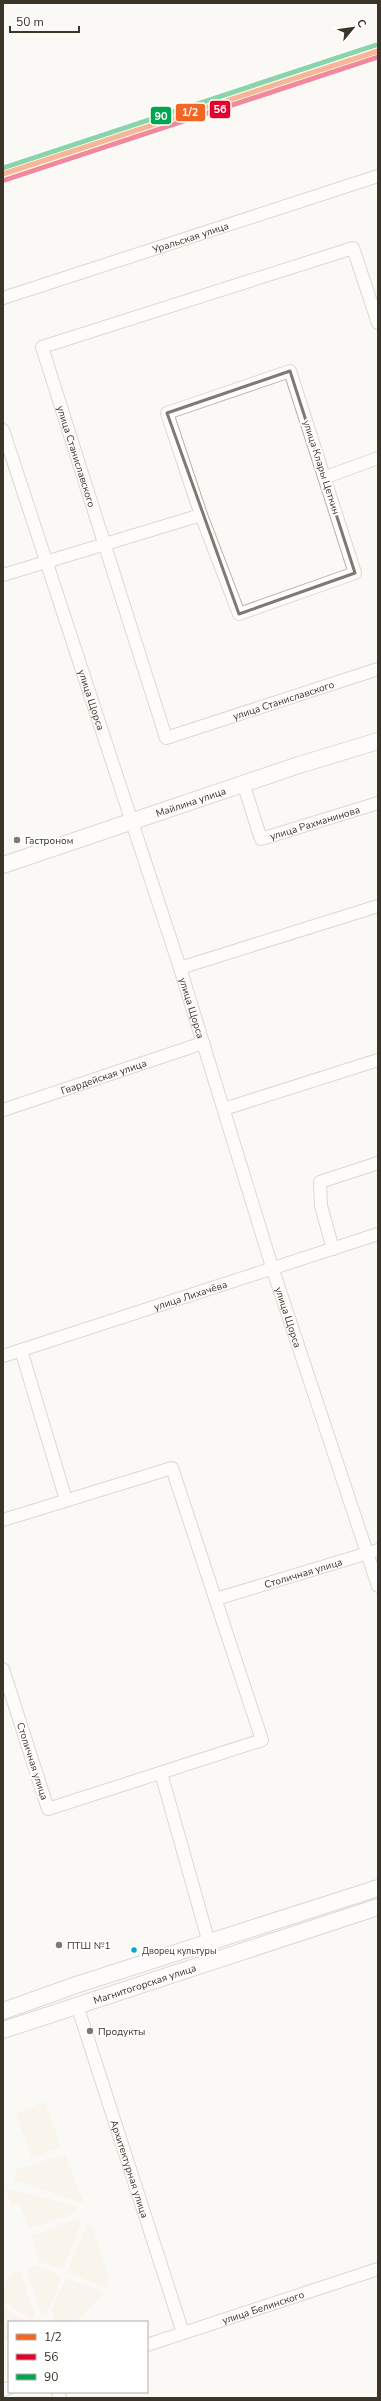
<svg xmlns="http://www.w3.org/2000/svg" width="381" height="2401" font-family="'Nunito Sans',sans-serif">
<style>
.green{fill:#f6ede0}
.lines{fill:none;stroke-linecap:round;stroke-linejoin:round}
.minor-casing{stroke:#b6b2ac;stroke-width:14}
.major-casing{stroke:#b6b2ac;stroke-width:18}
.minor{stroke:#fefefe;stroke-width:12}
.major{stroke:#fefefe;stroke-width:16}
.rail-1-casing{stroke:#fff;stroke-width:8}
.rail-2-casing{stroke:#fff;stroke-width:8}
.rail-3-casing{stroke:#fff;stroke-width:8}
.rail-1{stroke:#f26522;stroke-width:5}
.rail-2{stroke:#e4002b;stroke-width:5}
.rail-3{stroke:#00a651;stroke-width:5}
.marked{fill:none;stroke:#7e7971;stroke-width:3;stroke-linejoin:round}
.poi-dot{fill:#7e7971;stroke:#fff;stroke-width:1.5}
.bus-dot{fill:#00a9ce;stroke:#fff;stroke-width:1.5}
.labels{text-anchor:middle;stroke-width:4;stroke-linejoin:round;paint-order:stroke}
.bus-label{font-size:9px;fill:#3b3429;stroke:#fff;text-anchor:start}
.street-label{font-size:10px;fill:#3b3429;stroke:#fff}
.poi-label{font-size:10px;fill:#3b3429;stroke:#fff;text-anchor:start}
.line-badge{stroke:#fff;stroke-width:1.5}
.badge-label{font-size:11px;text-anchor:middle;font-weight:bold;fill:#fff}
</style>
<rect width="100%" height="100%" fill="#fbf9f6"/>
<path class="green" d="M45,2102L61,2147L32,2158L16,2113Z
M65,2155L84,2203L13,2180L16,2176V2169Z
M6,2188L77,2207V2212L29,2229L20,2204L11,2205Z
M77,2219L82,2221L63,2269L40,2262L31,2236Z
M87,2224L92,2226L109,2279L106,2288L67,2272Z
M35,2265L62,2277L47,2313L42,2315L26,2270Z
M20,2270L35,2316L30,2319L3,2301C3,2286 5,2276 20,2270Z
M67,2278L104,2293L76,2322H55L51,2311Z
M3,2307L27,2322H9V2342L3,2341Z"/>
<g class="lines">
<defs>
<g id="minor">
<path id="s1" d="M3,298L378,176"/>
<path id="s2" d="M378,323L353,248L42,347L166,738L378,669"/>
<path d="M290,371L355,573L239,614L201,515L167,413Z"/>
<path id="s3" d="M3,430L180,968L272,1267L378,1586"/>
<path d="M326,477L378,458"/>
<path d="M3,575L201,515"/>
<path id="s4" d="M243,783L261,839L378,803"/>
<path d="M180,968L378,906"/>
<path d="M224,1109L378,1060"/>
<path id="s5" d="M3,1110L203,1043"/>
<path d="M333,1249L321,1206L320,1182L378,1163"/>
<path d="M21,1350L66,1500"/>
<path id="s6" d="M3,1356L378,1234"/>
<path d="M3,1520L172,1468L262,1740L48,1809L3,1669"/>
<path id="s7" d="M216,1599L378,1550"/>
<path d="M161,1773L209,1943"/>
<path id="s8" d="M77,2005L183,2333"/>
<path id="s9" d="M147,2345L378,2269"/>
<path d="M3,2390L9,2388"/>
<path d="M58,2392L60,2398"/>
</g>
<g id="major">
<path id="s10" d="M3,865L299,765L378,741"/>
<path d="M3,2011L79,1984L378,1888"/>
<path id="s11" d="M3,2030L378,1907"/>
</g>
</defs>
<use href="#minor" class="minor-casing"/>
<use href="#major" class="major-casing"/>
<use href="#minor" class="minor"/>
<use href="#major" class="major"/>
<defs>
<path id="rail-1" d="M3,174L378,51"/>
<path id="rail-2" d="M5,180L378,57"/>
<path id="rail-3" d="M3,168L376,45"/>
</defs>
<use href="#rail-1" class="rail-1-casing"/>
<use href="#rail-2" class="rail-2-casing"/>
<use href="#rail-3" class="rail-3-casing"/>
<use href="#rail-1" class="rail-1"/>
<use href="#rail-2" class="rail-2"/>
<use href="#rail-3" class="rail-3"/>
</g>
<path d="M0 0H381V2401H0ZM290,371L355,573L239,614L167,413Z" fill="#fbf9f6" fill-opacity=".55" fill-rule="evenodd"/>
<path class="marked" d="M290,371L355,573L239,614L167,413Z"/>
<g class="poi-dot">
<circle cx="17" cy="840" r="4"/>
<circle cx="59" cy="1945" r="4"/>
<circle cx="90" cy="2031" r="4"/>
</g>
<circle class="bus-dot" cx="134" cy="1950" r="3.5"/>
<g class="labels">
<g class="bus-label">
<text x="142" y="1954">Дворец культуры</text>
</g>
<g class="street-label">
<text dy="4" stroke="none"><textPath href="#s1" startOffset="197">Уральская улица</textPath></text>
<text dy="4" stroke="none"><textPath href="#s2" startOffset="520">улица Станиславского</textPath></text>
<text transform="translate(322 467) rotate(72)" y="4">улица Клары Цеткин</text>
<text dy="4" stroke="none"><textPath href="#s3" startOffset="284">улица Щорса</textPath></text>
<text dy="4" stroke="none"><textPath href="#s2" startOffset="939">улица Станиславского</textPath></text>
<text dy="4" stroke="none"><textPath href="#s10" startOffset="198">Майлина улица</textPath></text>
<text dy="4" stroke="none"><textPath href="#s4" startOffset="115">улица Рахманинова</textPath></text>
<text dy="4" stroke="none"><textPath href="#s3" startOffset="608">улица Щорса</textPath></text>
<text dy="4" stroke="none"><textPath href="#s5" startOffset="106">Гвардейская улица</textPath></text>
<text dy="4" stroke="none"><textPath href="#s6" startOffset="197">улица Лихачёва</textPath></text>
<text dy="4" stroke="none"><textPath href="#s3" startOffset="932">улица Щорса</textPath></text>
<text dy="4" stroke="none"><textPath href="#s7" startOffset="91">Столичная улица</textPath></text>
<text transform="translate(33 1761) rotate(72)" y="4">Столичная улица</text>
<text dy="4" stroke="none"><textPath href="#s11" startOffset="149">Магнитогорская улица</textPath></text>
<text dy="4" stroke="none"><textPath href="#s8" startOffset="172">Архитектурная улица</textPath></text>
<text dy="4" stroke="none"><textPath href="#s9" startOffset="122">улица Белинского</textPath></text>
</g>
<g class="poi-label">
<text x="25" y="844">Гастроном</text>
<text x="67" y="1949">ПТШ №1</text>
<text x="98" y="2035">Продукты</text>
</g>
</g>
<g class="line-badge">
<rect x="209" y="100" width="22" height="19" rx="4" fill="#e4002b"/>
<rect x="175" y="103" width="31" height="19" rx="4" fill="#f26522"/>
<rect x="150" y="106" width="22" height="19" rx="4" fill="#00a651"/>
</g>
<g class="badge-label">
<text x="220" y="113">56</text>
<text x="190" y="116">1/2</text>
<text x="161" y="120">90</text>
</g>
<rect width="381" height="2401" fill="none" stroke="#3b3429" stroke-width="8"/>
<rect x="8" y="2321" width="140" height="72" fill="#ffffff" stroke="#b1aea9"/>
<rect x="16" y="2334" width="20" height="6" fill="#f26522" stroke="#b1aea9"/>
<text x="44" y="2341" font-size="12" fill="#3b3429">1/2</text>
<rect x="16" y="2354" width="20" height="6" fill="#e4002b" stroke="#b1aea9"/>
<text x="44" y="2361" font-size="12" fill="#3b3429">56</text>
<rect x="16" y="2374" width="20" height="6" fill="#00a651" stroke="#b1aea9"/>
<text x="44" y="2381" font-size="12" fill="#3b3429">90</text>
<g transform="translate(353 28) rotate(61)" stroke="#ffffff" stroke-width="3" paint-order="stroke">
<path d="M0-3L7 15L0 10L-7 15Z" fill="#3b3429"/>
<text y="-6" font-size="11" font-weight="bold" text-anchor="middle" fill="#3b3429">С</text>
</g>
<path d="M10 26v6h69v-6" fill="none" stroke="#3b3429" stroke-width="2"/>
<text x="16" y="26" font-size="12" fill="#3b3429" stroke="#ffffff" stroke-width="3" paint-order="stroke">50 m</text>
</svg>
